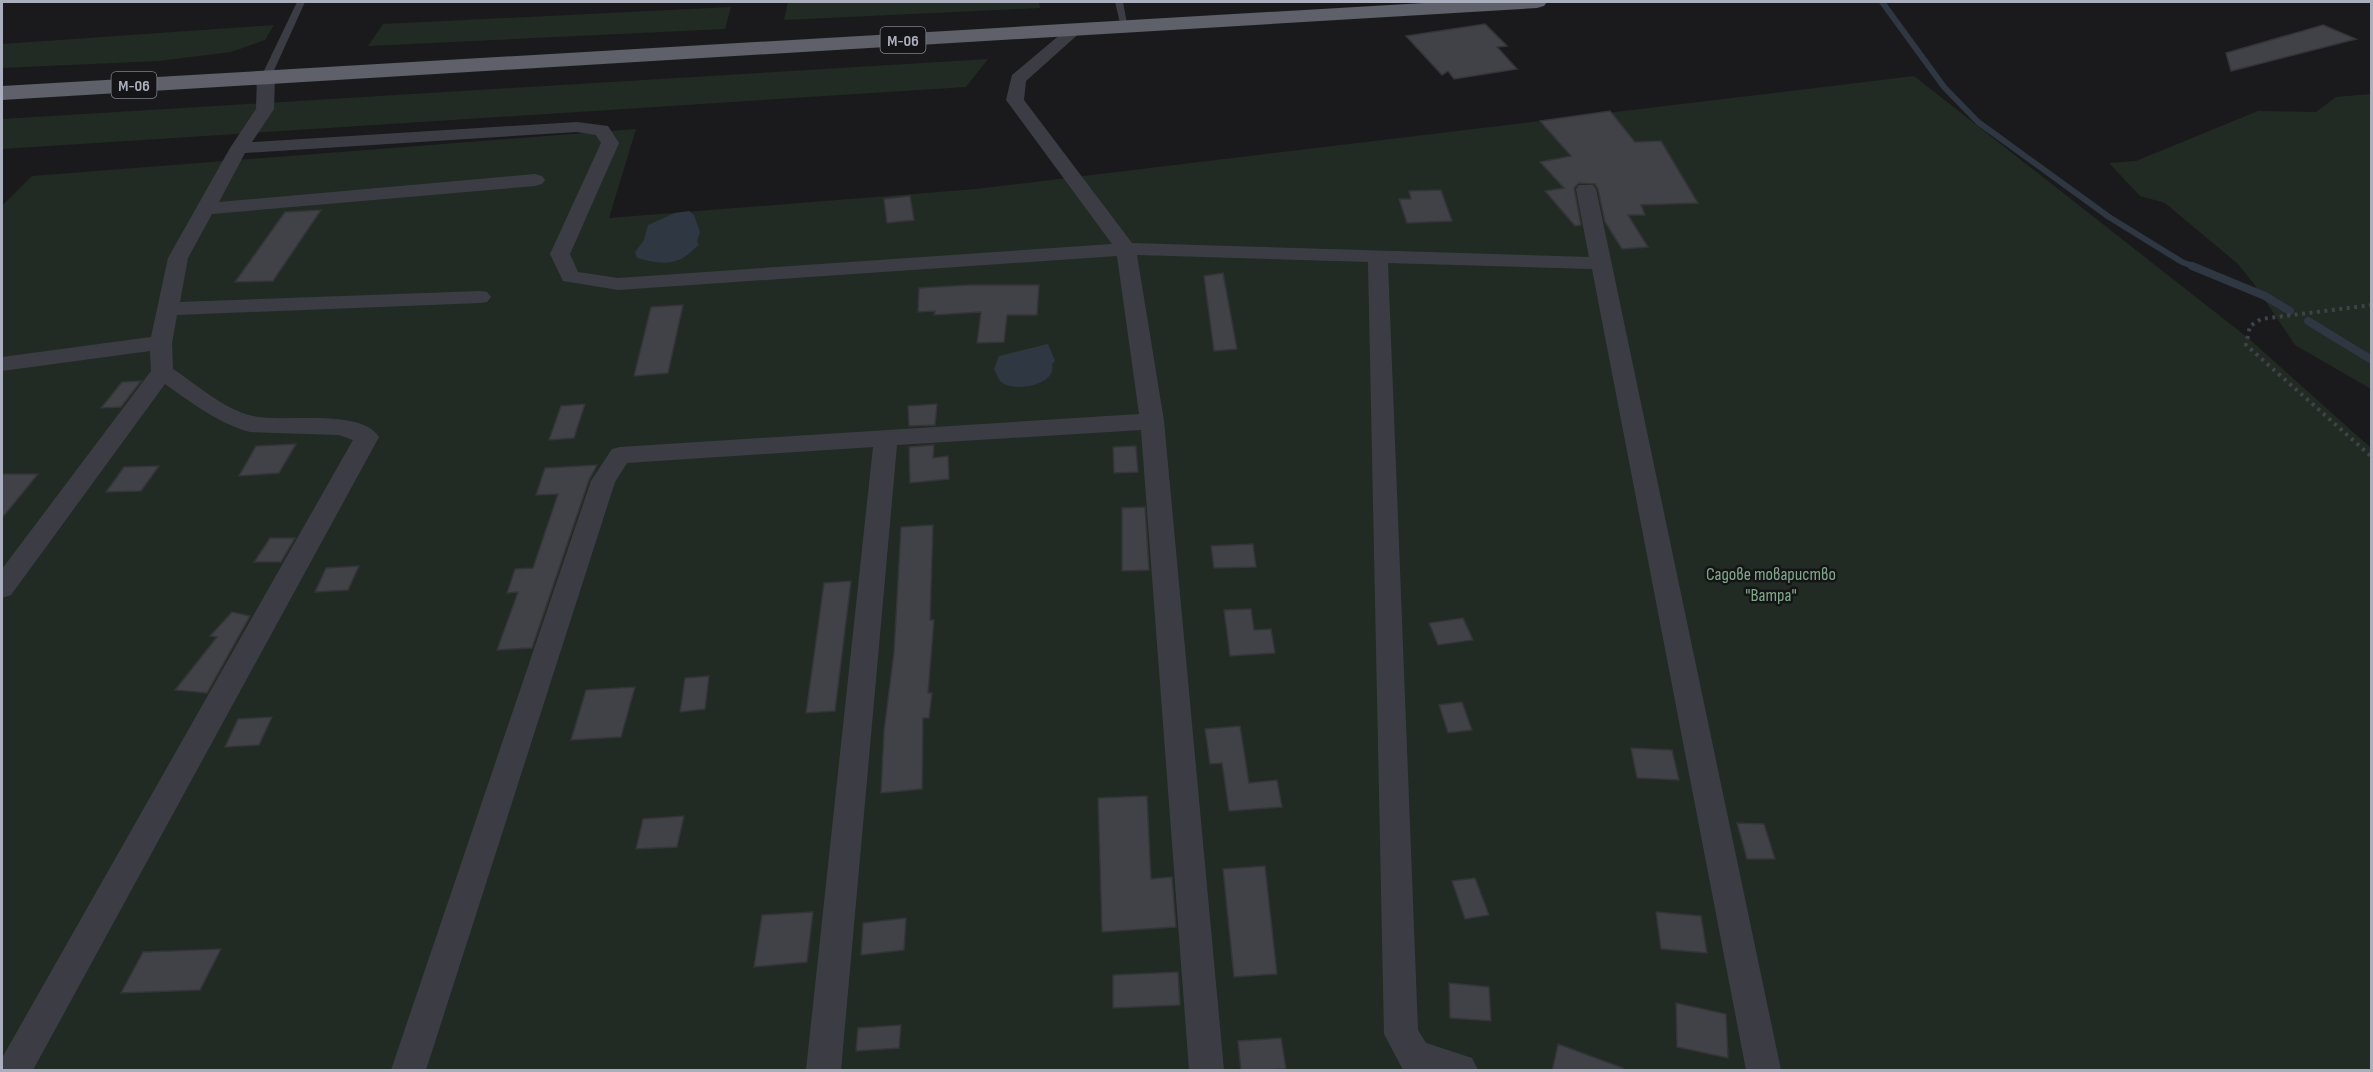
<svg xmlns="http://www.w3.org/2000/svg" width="2373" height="1072" font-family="'Sofia Sans Condensed',sans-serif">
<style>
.green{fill:#212b23}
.water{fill:#2e3742}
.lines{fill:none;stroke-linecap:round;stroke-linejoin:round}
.stream-far1{stroke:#2e3742;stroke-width:6}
.stream{stroke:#2e3742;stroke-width:8}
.building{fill:#414247;stroke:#343439;stroke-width:1.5}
.path{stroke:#404249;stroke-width:4;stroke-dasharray:3 4.5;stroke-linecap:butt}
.service{fill:#3c3d44;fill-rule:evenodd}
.minor{fill:#3c3d44;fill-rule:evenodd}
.trunk{fill:#5e606a;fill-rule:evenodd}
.labels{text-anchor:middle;stroke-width:5;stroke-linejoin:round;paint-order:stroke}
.shield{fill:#151518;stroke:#7e818c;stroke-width:1.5}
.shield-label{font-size:16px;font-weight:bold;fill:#abafbd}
.park-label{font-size:18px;fill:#81a988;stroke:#151518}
</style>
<rect width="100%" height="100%" fill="#1a1a1c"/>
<path class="green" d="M788,2H1039L1040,8L784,20Z
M731,7L725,29L368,46L383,24Z
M274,25L265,40L231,52L159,61L2,68V44Z
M988,59L966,87L2,149V119Z
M1914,76L2248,338L2371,448V1070H2V206L32,176L636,129L609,218L976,189Z
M2371,94H2372L2371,389L2295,345L2254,284L2238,264L2165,203L2140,196L2109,163L2136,161L2258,111L2316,112L2336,97Z"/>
<path class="water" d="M689,211L694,215L700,232L697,241L699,245C696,247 694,249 692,251C674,268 656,263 637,258L635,252L644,240L648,225L675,213Z
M1048,344L1055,361L1052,364C1058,385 1014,393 1001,382C998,379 996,373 994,369L999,356Z"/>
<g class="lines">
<path class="stream-far1" d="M1882,2L1944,87L1978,122L2109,217L2182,262L2195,267"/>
<path class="stream" d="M2192,266L2265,296L2290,311
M2308,321L2372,360"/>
</g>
<path class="building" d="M1485,24L1507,46L1497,47L1517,69L1454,79L1448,71L1442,75L1406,36Z
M2323,25L2356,39L2231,71L2226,53Z
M1610,111L1635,142L1661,141L1698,203L1641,205L1645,215H1628L1648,247L1622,249L1605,222L1598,189L1595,184L1579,183L1574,188L1581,225L1575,226L1545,191L1564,188L1540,162L1571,156L1540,121Z
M1441,190L1452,221L1407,223L1399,199H1411L1409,191Z
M910,196L914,220L887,223L884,199Z
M321,210L273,281L235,282L285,212Z
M1223,273L1237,349L1214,351L1204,276Z
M969,285H1039L1037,315H1007L1004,342L977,343L981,312L934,315L935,311L918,312L919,288Z
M683,305L668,373L634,376L651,307Z
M141,381L121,407L101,408L122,382Z
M585,404L574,438L549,440L561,406Z
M937,404L935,425L909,426L908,406Z
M296,444L279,473L239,476L256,446Z
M934,445L933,458L948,456L949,479L910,483L909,447Z
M1136,446L1138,472L1114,473L1113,447Z
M597,465L589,480L532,648L497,650L518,592L507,593L515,569L533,568L558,494L536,495L545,468Z
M159,466L141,491L106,492L124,467Z
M2,474H38L2,518Z
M1145,507L1149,570L1122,571V508Z
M933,525L930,620H934L928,693H932L929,718H923L922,789L881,793L884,731L894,652L901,527Z
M270,538H295L281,562H254Z
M1253,544L1256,567L1214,568L1211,546Z
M359,566L348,590L315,592L326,568Z
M851,581L835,711L806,713L824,583Z
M1251,609L1254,630L1271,629L1275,653L1230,656L1224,610Z
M232,612L250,616L207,693L175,690L217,637L210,636Z
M1463,618L1473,640L1438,645L1429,623Z
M709,676L705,709L680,712L685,678Z
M635,687L621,737L571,740L586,690Z
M1462,702L1472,730L1448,733L1439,705Z
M272,717L259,745L225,747L238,719Z
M1240,726L1249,783L1277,780L1282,807L1229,811L1222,763L1210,764L1205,729Z
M1631,748L1672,750L1679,780L1637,778Z
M1147,796L1151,879L1172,877L1176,927L1102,932L1098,798Z
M684,816L677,847L636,849L643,819Z
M1737,823L1764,824L1775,859H1747Z
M1265,866L1277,974L1234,977L1223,869Z
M1475,878L1489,915L1465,919L1452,881Z
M813,912L807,962L754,967L762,915Z
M1656,912L1701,916L1707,953L1661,949Z
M906,918L904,950L861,955L863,923Z
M221,949L200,990L121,993L143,952Z
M1178,972L1180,1005L1113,1008V975Z
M1449,983L1489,987L1491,1021L1450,1018Z
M1676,1003L1726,1014L1728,1058L1677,1047Z
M901,1025L899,1048L856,1051L858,1028Z
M1281,1038L1286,1069L1241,1071L1238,1041Z
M1558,1044L1623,1068V1071H1552Z"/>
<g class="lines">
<path class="path" d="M2372,305L2261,319L2250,326L2246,345L2372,457"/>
<path class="service" d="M297,2H305L271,77L263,79L261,77Z
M1115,2H1123L1128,29L1121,27Z"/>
<path class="minor" d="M1075,25L1083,30L1026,81L1024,100L1132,243L1589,257L1576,189L1579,185H1593L1596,189L1781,1070H1746L1592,269L1388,263L1418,1030L1426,1043L1472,1058L1478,1070H1403L1384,1034L1368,262L1137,255L1164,421L1224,1070H1189L1141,430L897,445L841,1070H806L873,447L627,463L615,482L426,1070H391L591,481L612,449L620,447L1139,414L1117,256L618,290L563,281L550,254L601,143L596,135L577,132L245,153L219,202L535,174L542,176L545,180L542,184L535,186L212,214L188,258L180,302L480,291L487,292L491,297L487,302L480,303L177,315L172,343L173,369C197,385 225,410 253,416C283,423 361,408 379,437L33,1070H2V1058L353,440L339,435L250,432C218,423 192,403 165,384L11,595L2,598V569L151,371L150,351L2,371V357L151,337L168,258L230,148L256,109L257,77L260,73H272L275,77L274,109L252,142L577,122L608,126L619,143L570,254L578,272L618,278L1112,244L1006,100L1012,75L1069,27Z"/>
<path class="trunk" d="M1441,2H1547L1544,6L1537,8L2,100V86Z"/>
</g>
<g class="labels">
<g class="shield">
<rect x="880.5" y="27" width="45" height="26" rx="4.5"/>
<rect x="111.5" y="72" width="45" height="26" rx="4.5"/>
</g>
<g class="shield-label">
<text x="903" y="46">М-06</text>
<text x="134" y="91">М-06</text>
</g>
<g class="park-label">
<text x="1771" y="580">Садове товариство<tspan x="1771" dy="21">"Ватра"</tspan></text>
</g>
</g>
<rect width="2373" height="1072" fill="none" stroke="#abafbd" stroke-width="6"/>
</svg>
